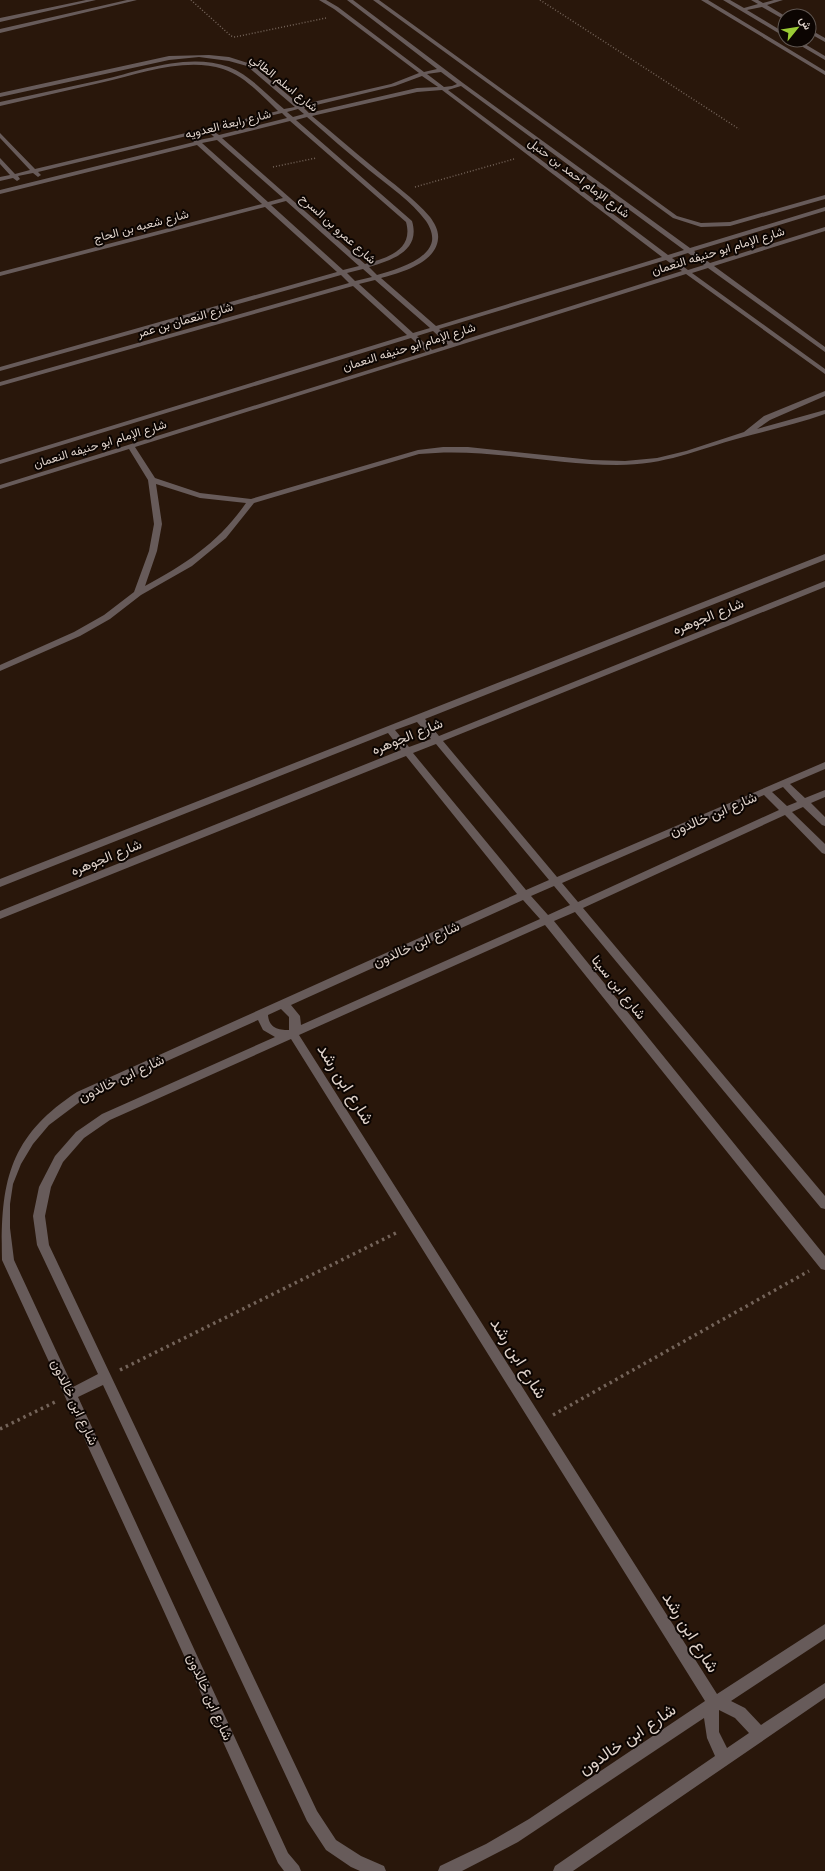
<svg xmlns="http://www.w3.org/2000/svg" width="825" height="1871" font-family="'Open Sans',Vazirmatn,sans-serif">
<style>
.lines{fill:none;stroke-linecap:round;stroke-linejoin:round}
.path-far1{stroke:#74645a;stroke-width:1.5;stroke-dasharray:1 2;stroke-linecap:butt}
.path{stroke:#74645a;stroke-width:3.5;stroke-dasharray:2.5 4;stroke-linecap:butt}
.minor{fill:#675b5a;fill-rule:evenodd}
.labels{text-anchor:middle;stroke-width:4;stroke-linejoin:round;paint-order:stroke}
.far-street-label{font-size:12px;fill:#dfd2ca;stroke:#0c0502}
.street-label{font-size:14px;fill:#dfd2ca;stroke:#0c0502}
.near-street-label{font-size:17px;fill:#dfd2ca;stroke:#0c0502}
</style>
<rect width="100%" height="100%" fill="#29170b"/>
<g class="lines">
<path class="path-far1" d="M191,0L231,36L235,37L326,18
M540,0L739,129
M273,167L316,158
M415,187L514,159"/>
<path class="path" d="M120,1370L398,1232
M553,1415L809,1271
M0,1429L55,1402"/>
<path class="minor" d="M86,0H96L0,22V18Z
M127,0H137L0,33V29Z
M319,0H326L338,7L424,72L437,69L347,0H353L463,83L690,248L825,207V211L694,251L710,263L825,227V231L714,266L825,347V352L708,268L692,273L825,369V374L686,274L135,447L155,478L200,493L251,499L418,450L443,447H468L592,460L625,461L657,458L686,451L744,432L764,416L825,391V396L770,420L757,429L825,410V414C797,424 769,430 740,438C696,450 666,465 617,465C550,465 487,447 419,454L254,503L226,538L192,566L141,595L110,619L80,636L0,671V665L74,632L104,615L134,592L149,551L154,524L148,480L129,449L0,489V485L426,352L411,338L0,464V460L407,335L353,286L0,386V382L349,283L341,275L0,371V367L337,272L265,207L0,276V272L262,204L197,145L0,194V190L194,142L191,139L192,138H196L199,140L214,137L211,134L212,133H216L219,135L287,118L282,113L38,172L41,175L38,177L33,173L18,176L20,179L17,181L13,178L0,181V177L10,175L0,164V158L15,174L30,170L0,138V133L35,169L278,111C262,96 245,76 223,69C185,57 140,74 104,82C69,90 35,98 0,106V102C34,95 67,87 101,80C140,71 188,52 229,67C250,75 267,95 284,109L295,107L247,66L229,61L199,57L169,60L0,97V93L169,56L209,55L229,57L251,64L300,105L391,84L419,73L334,9ZM441,72L457,84L452,86L444,87L427,74ZM422,76L438,87L417,88L309,113L304,108L395,86ZM461,86L684,250L668,255L448,90ZM442,90L662,257L436,326L381,278C400,273 436,263 438,239C439,231 435,224 430,217C414,198 392,183 373,167C352,150 333,133 312,116L417,92ZM298,109L304,114L293,117L287,112ZM307,117C328,135 348,153 369,170C389,186 411,201 426,221C430,227 433,234 432,241C428,261 394,270 377,275L369,267C392,260 421,251 412,221L296,120ZM290,121L406,222C414,250 387,258 365,264L222,138ZM217,140L283,198L268,202L202,143ZM286,201L359,266L343,270L271,205ZM688,253L704,265L688,270L672,258ZM666,260L682,271L454,343L439,329ZM363,269L372,277L355,281L347,273ZM375,280L430,328L413,333L359,284ZM433,331L448,345L432,350L417,336ZM156,484L200,498L246,503C219,542 186,564 145,586L157,551L162,524Z
M373,0H379L677,216L701,223L730,222L825,195V199L730,226L701,227L673,218Z
M701,0H708L825,71V75Z
M723,0H730L744,8L758,4L751,0H758L763,3L774,0H783L767,5L785,16V20L762,7L747,10L785,33V37Z
M809,29L825,38V42L809,33Z
M791,40H798L825,56V60Z
M825,554V560L425,719L439,736L825,581V587L443,741L557,877L825,762V769L790,784L805,798L825,790V797L811,803L825,817V826L822,825L803,807L792,812L825,844V854L822,853L785,815L583,908L825,1196V1209L821,1208L575,912L554,921L825,1256V1270L821,1269L545,925L299,1035L717,1694L825,1624V1639L731,1701L745,1708L761,1725L825,1683V1698L573,1871H553L555,1866L715,1756L707,1738L704,1718L518,1842L462,1871H438L440,1866L486,1844L529,1819L705,1701L291,1039L110,1120L84,1138L63,1162L51,1187L45,1216L49,1245L317,1811L336,1840L361,1856L384,1866L386,1871H360L351,1867L326,1850L307,1821L103,1385L78,1397L288,1853L299,1866L301,1871H284L278,1863L161,1605L2,1260C0,1180 10,1136 77,1092L517,894L406,756L0,919V911L401,750L388,733L0,887V879ZM417,722L431,739L409,747L395,730ZM436,744L549,880L526,890L413,753ZM783,787L797,802L787,806L772,792ZM764,795L779,810L578,902L562,883ZM554,886L570,905L548,915L531,896ZM523,900L540,919L301,1025L300,1016L291,1005ZM281,1009L289,1017V1030C278,1030 269,1028 268,1015ZM258,1020L263,1030L275,1037L102,1114L76,1132L55,1156L39,1187L33,1216L37,1245L98,1374L73,1387L14,1260L10,1228V1204L13,1184L21,1164L33,1144L49,1125L85,1098ZM719,1710L735,1718L749,1733L727,1748L719,1732Z"/>
</g>
<g class="labels">
<g class="far-street-label">
<text transform="translate(284 83) rotate(39)" y="4">شارع اسلم الطائي</text>
<text transform="translate(228 124) rotate(-14)" y="4">شارع رابعة العدويه</text>
<text transform="translate(579 178) rotate(37)" y="4">شارع الإمام احمد بن حنبل</text>
<text transform="translate(141 226) rotate(-15)" y="4">شارع شعبه بن الحاج</text>
<text transform="translate(338 229) rotate(42)" y="4">شارع عمرو بن السرح</text>
<text transform="translate(718 251) rotate(-17)" y="4">شارع الإمام ابو حنيفه النعمان</text>
<text transform="translate(185 320) rotate(-16)" y="4">شارع النعمان بن عمر</text>
<text transform="translate(409 347) rotate(-17)" y="4">شارع الإمام ابو حنيفه النعمان</text>
<text transform="translate(100 444) rotate(-17)" y="4">شارع الإمام ابو حنيفه النعمان</text>
</g>
<g class="street-label">
<text transform="translate(708 616) rotate(-22)" y="5">شارع الجوهره</text>
<text transform="translate(407 736) rotate(-22)" y="5">شارع الجوهره</text>
<text transform="translate(713 814) rotate(-23)" y="5">شارع ابن خالدون</text>
<text transform="translate(106 857) rotate(-22)" y="5">شارع الجوهره</text>
<text transform="translate(416 944) rotate(-24)" y="5">شارع ابن خالدون</text>
<text transform="translate(619 987) rotate(51)" y="5">شارع ابن سينا</text>
<text transform="translate(121 1078) rotate(-25)" y="5">شارع ابن خالدون</text>
<text transform="translate(75 1402) rotate(65)" y="5">شارع ابن خالدون</text>
<text transform="translate(210 1697) rotate(66)" y="5">شارع ابن خالدون</text>
</g>
<g class="near-street-label">
<text transform="translate(346 1084) rotate(58)" y="6">شارع ابن رشد</text>
<text transform="translate(519 1358) rotate(58)" y="6">شارع ابن رشد</text>
<text transform="translate(691 1632) rotate(58)" y="6">شارع ابن رشد</text>
<text transform="translate(627 1739) rotate(-34)" y="6">شارع ابن خالدون</text>
</g>
</g>
<g transform="translate(797 28) rotate(60)"><circle r="19" fill="#0c0502" stroke="#605752"/>
<path d="M0-3L7 15L0 10L-7 15Z" fill="#9acb35"/>
<text y="-6" font-size="11" font-weight="bold" text-anchor="middle" fill="#dfd2ca">ش</text>
</g>
</svg>
